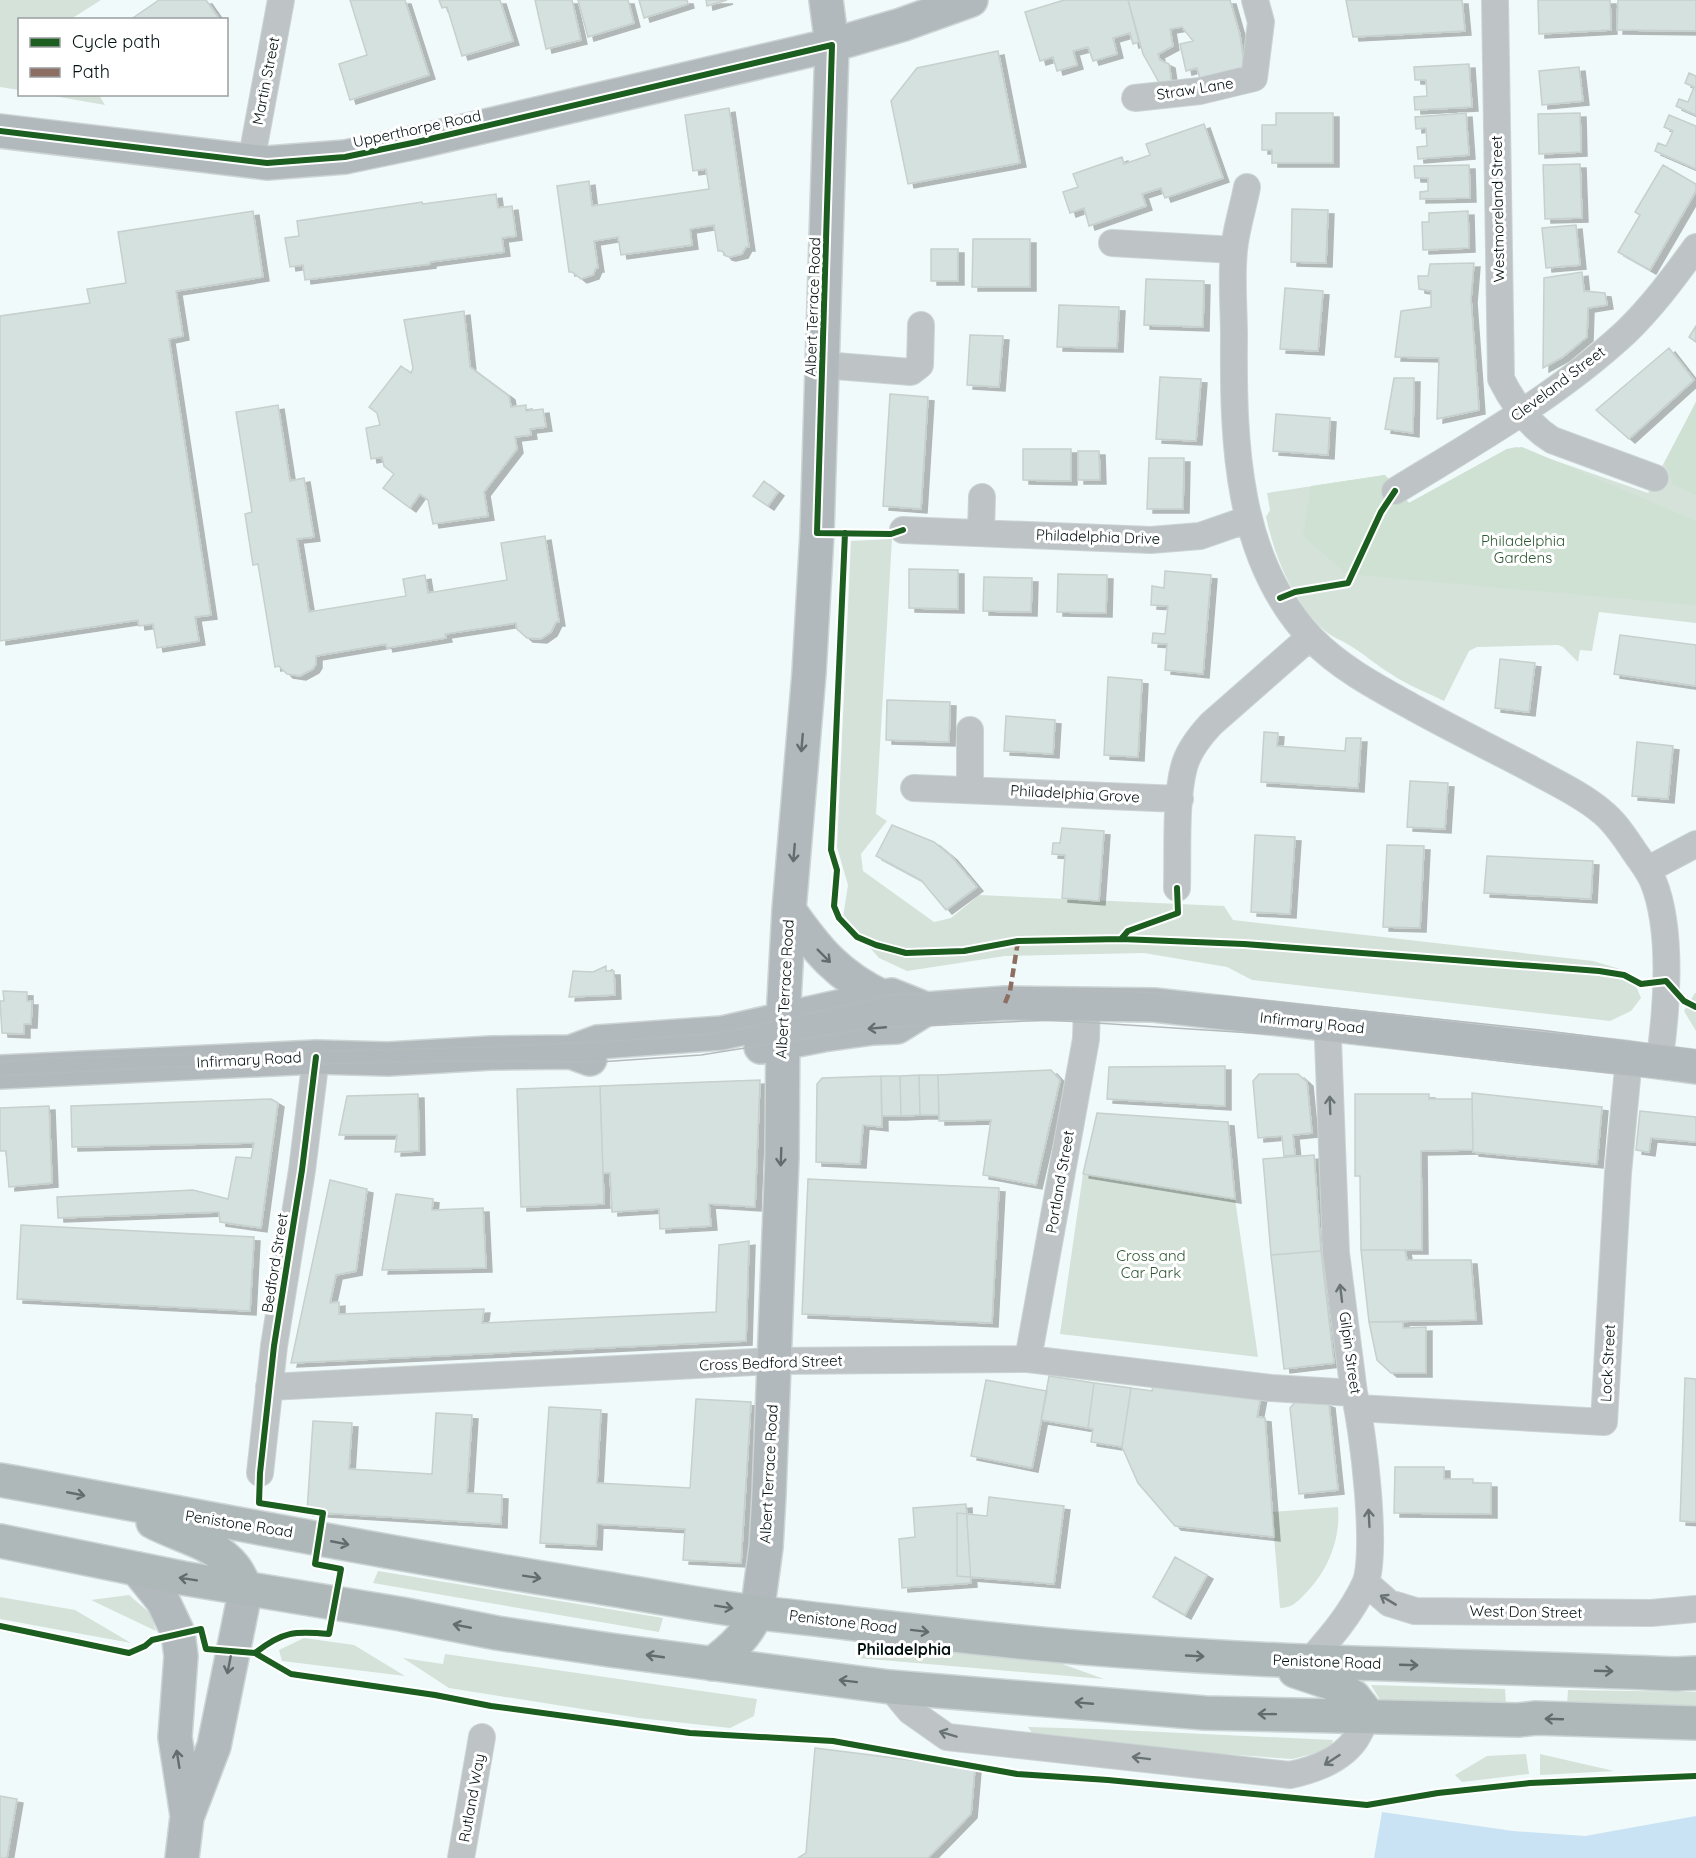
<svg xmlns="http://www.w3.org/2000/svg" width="1696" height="1858" font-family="Quicksand,sans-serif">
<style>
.green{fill:#d4e2d9}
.forest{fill:#cee1d2}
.water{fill:#cae3f4}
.building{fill:#d5e1de;stroke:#c6d0cd;stroke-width:1.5;filter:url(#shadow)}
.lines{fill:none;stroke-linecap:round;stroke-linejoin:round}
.street-casing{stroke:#ccd4d4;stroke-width:28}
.secondary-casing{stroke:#ccd4d4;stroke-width:36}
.highway-casing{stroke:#ccd4d4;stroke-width:36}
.street{stroke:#bec4c6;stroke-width:26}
.secondary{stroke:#b2b9bc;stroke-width:33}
.highway{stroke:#afb8b9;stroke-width:33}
.tram{stroke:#b5bbbc;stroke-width:1.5}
.quiet{stroke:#8d6e63;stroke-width:4.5;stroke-dasharray:9 4.5;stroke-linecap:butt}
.cycleway-casing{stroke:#fff;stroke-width:10}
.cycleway{stroke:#1b5e20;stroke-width:6}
.oneway{stroke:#636d6f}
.oneway2{stroke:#6a7374}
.oneway3{stroke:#626c6d}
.labels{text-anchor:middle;stroke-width:6;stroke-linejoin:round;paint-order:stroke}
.street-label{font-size:15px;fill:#031010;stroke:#fff}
.park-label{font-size:15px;fill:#2d5732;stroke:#fff}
.neighbourhood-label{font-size:16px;font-weight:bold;fill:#031010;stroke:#fff}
</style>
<defs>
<filter id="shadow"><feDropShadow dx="6" dy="4" stdDeviation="0" flood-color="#0004"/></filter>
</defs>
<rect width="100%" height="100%" fill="#f1fafa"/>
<path class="green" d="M0,0H101L71,19L20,20L19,90L0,87Z
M48,95H99L105,105Z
M1696,402V623L1599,612L1592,651L1580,650L1578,662L1563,647L1558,645L1477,647L1469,651L1444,701C1426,692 1407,685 1391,674C1376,665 1363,653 1349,645C1341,640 1332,637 1325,631C1293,602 1275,558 1266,517L1270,510L1267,493L1385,475L1409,503L1507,449L1516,447L1648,493Z
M892,539L876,814L887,821L861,854L863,871L934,922L951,918L979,895L1224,906L1233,920L1593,961L1630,972L1641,998L1631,1011L1610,1021L1252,980L1227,967L1144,953L1005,956L907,971L879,958L843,917L848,885L837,847L851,541Z
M1695,993H1696V1031L1684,1011Z
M1083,1174L1235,1199L1258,1357L1060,1334Z
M1338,1507C1341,1540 1327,1573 1303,1596C1296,1603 1291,1608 1280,1608L1272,1512Z
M378,1571L663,1618L659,1632L373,1583Z
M129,1595L150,1613L156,1631L91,1600Z
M0,1597L75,1610L131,1643L0,1619Z
M304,1638L354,1645L405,1676L282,1661L279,1650Z
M858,1641L1054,1661L1104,1679L858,1658Z
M445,1654L757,1699L754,1716L730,1728L639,1718L449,1688L403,1658L443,1664Z
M1371,1685L1505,1689L1506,1704L1380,1700Z
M1568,1690L1696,1692V1709L1567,1706Z
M1028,1727L1097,1729L1333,1740L1329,1750L1292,1759L1210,1753L1032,1733Z
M1526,1754L1529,1774L1462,1782L1455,1775L1487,1756Z
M1540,1754L1614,1771L1540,1775Z"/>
<path class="forest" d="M1696,402V495L1673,484L1665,462Z
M1522,447L1696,521V605L1347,574L1303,536L1311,486L1385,475L1409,503L1507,449Z"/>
<path class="water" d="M1382,1812L1513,1831L1585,1836L1696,1816V1858H1374Z"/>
<path class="building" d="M159,0H206L220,20H130Z
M350,0H405L429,75L350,100L339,64L367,55Z
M439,0H500L513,41L462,56L447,7L442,8Z
M535,0H572L581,40L546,49Z
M578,0H628L634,23L588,37Z
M639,0H687L688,4L644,18Z
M706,0H727L707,6Z
M1064,0H1128L1139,42L1133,44L1130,33L1113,38L1117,54L1093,61L1088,47L1073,51L1077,65L1057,71L1053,57L1040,61L1025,12Z
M1128,0H1230L1240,35L1245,71L1200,79L1197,68L1186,71L1180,44L1193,41L1182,27L1170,29L1173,46L1158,54L1160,60L1169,64L1172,84L1161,86L1143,54Z
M1346,0H1462L1465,31L1353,37Z
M1538,0H1610L1611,30L1539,34Z
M1618,0H1696V31L1617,30Z
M998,51L1020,163L908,184L891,101L917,68Z
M1469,64L1472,107L1415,110L1414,97L1427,96L1426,80H1415L1414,67Z
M1579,67L1583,101L1542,105L1539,71Z
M1689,73L1696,76V115L1676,106L1679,99L1688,102L1694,87L1685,83Z
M729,108L749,247H746L742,254L730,257L726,256L722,251H718L714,225L690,229L692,245L621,255L618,237L594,241L598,268H596L593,275L581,279L572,272H569L557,186L589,181L592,206L709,189L706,169L693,171L685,115Z
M1276,113H1333V163H1272V150H1262V125H1276Z
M1466,113L1469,155L1418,159L1417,147L1427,146L1426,128L1416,129L1415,117Z
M1580,113L1581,152L1539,154L1538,114Z
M1669,115L1696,126V169L1655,151L1658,143L1666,146L1673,131L1664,127Z
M1204,124L1223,178L1165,198L1161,188L1142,194L1146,206L1089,226L1084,208L1070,213L1063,192L1078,187L1073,174L1122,157L1124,164L1150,155L1146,144Z
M1580,164L1582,218L1545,219L1543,165Z
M1469,165L1470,198L1420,199V192L1428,191V178H1415L1414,166Z
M1663,165L1696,184V191L1650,270L1618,252L1640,215L1635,212Z
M496,194L498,208L512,206L516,236L502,238L504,252L430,262V264L305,280L303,265L290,267L285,238L299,236L297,221L422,202L423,204Z
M1292,209L1328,210L1326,263L1291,262Z
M253,211L263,277L176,291L183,336L169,339L211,615L195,617L199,641L157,648L153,624L139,626L138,620L0,641V316L90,303L87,289L126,283L118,232Z
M1468,211L1469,248L1423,250L1422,222H1429V213Z
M1576,225L1580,265L1546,268L1542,228Z
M973,239H1030V287H972Z
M931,249H958V281H931Z
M1474,263L1471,299L1479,410L1437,419L1439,358L1395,357L1401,311L1431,307V291L1419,289L1418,276H1428L1430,264Z
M1582,272L1584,291L1605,293L1607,305L1588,308L1587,337L1563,357L1543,368L1544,278Z
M1146,279L1204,281L1203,327L1144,325Z
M1285,288L1323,291L1318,351L1280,349Z
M1059,305L1119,307L1117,348L1057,347Z
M464,311L470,367L509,396L511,407L526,405V411L543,409L546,427L530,429L531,435L515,437L517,449L484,492L488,516L433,524L428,500L420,494L410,508L383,488L394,474L384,466L382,457L371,459L366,428L380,425L377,413L369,407L401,366L411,373L413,368L404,320Z
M1696,326V342L1689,337Z
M970,335L1003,336L999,387L967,385Z
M1669,348L1694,380L1629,439L1596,410Z
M1160,377L1201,379L1196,441L1156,439Z
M1394,378H1414L1413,433L1385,429Z
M890,394L928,397L921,509L883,506Z
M278,405L290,481L304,478L314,537L297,539L309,612L406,596L403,579L425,575L428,593L507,580L501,543L545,536L559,622H556L551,632L541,639L527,638L517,629L516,623L445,634L446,638L387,648L386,644L316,656V664L313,669L300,676L287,674L279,666L275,667L258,564L253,565L245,514L252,512L236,412Z
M1276,414L1330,418L1328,455L1273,451Z
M1023,449H1071V481L1023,480Z
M1078,451H1099L1100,480H1078Z
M1149,458H1184L1183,509H1147Z
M764,481L778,492L768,506L753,496Z
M909,569L958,570V609L909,608Z
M1165,571L1211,575L1203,674L1165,670L1167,644L1152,643L1153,633L1165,634L1168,606L1151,605L1152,586L1164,588Z
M1058,574L1107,575L1106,613L1057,612Z
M984,577L1032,578L1031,612L983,611Z
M1620,635L1696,645V686L1614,674Z
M1500,659L1535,663L1529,712L1495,708Z
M1108,677L1142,680L1138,757L1104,755Z
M887,700L950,702L949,742L886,740Z
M1006,716L1055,720L1053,754L1004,751Z
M1264,732L1278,733L1277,746L1345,751L1346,738H1361L1358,788L1261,782Z
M1637,742L1673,746L1668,799L1632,796Z
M1410,781L1448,783L1445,829L1407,827Z
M892,825L934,842L951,856L977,887L946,910L921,880L876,856Z
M1062,828L1104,831L1099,901L1062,898L1065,855L1052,854L1053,843H1060Z
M1255,835L1295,837L1290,914L1251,912Z
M1387,845L1424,846L1420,928L1383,927Z
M1487,856L1593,861L1591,899L1484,893Z
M606,966V971H614L615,995L569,997L573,971L593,972Z
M3,991L27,992V1001H32L31,1024H24V1034L2,1033L0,1001H4Z
M1225,1066V1106L1107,1099L1109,1067Z
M1051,1070L1060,1080L1036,1185L983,1175L991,1120L939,1121L938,1075Z
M1259,1074H1298L1307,1082L1312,1133L1293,1135L1295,1155L1284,1156L1282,1136L1258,1138L1253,1081Z
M919,1075L920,1115L901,1116L900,1076Z
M919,1075H938L939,1115H920Z
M881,1076L882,1127L863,1125L860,1164L816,1162L817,1084L822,1078Z
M881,1076H900L901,1116H882Z
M760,1080L755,1207L709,1204L711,1226L660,1229L659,1209L612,1212L610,1173H603L600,1086Z
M600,1086L604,1204L521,1207L517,1089Z
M1472,1093L1602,1107L1597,1164L1473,1152Z
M418,1094L419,1151L395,1152L397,1135H339L347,1096Z
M1355,1094H1429V1099H1472L1473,1150L1421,1151L1422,1250H1361L1360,1176H1355Z
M271,1099L278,1103L261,1228L220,1222L219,1212L58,1218L57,1197L193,1190L228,1199L236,1157L251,1158L254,1143L72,1147L71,1106Z
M49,1106L52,1183L9,1187L6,1151H0V1108Z
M1640,1111L1696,1117V1142L1651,1138L1649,1152L1636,1150Z
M1097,1113L1228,1122L1235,1199L1083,1174Z
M1314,1155L1321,1251L1271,1255L1263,1159Z
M808,1179L999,1188L992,1323L802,1314Z
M330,1180L367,1189L356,1271L336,1275L330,1303L339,1302V1314L484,1309L482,1323L716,1312L719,1245L749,1241L746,1341L291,1363Z
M396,1194L433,1199L432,1210L483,1208L486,1268L382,1270Z
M21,1225L254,1237L250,1311L17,1299Z
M1361,1250H1405L1407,1260H1471L1476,1320L1369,1322Z
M1321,1251L1334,1363L1284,1369L1271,1255Z
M1369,1322H1403V1328L1426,1327V1373H1391L1377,1360Z
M1049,1376L1094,1383L1088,1428L1041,1420Z
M1685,1378L1696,1379V1522L1680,1521Z
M986,1380L1047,1391L1032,1468L971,1456Z
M1154,1380L1261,1396L1257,1417L1265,1418L1274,1537L1175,1526L1138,1483L1122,1447L1131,1388L1152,1391Z
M1094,1383L1131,1388L1122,1447L1091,1442L1093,1429L1088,1428Z
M1301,1395L1329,1404L1338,1490L1299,1494L1290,1408Z
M696,1399L751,1402L741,1563L683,1560L685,1529L597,1524L596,1546L540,1543L549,1407L601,1410L597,1483L690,1488Z
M436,1413L472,1415L467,1493L502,1495L501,1524L307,1512L313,1421L352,1423L349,1469L432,1474Z
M1395,1467H1444V1479H1473V1483H1491V1514L1394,1513Z
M989,1497L1064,1506L1054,1584L957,1576V1513L987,1516Z
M966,1504L971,1583L902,1588L899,1539L915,1537L913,1508Z
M1175,1557L1207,1575L1185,1615L1153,1597Z
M815,1748L975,1768L971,1814L928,1858H798L806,1853Z
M0,1796L17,1799L7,1858H0Z"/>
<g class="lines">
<defs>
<path id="street" d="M1495,0L1501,379C1513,403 1528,425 1552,440L1655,478
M1135,98L1200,91L1254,78L1261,22L1255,0
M251,162L281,0
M1247,187C1243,208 1236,229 1234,250C1231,279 1234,309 1234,337C1233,442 1236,559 1312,639C1341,669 1380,689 1416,709C1454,730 1493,749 1531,769C1554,782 1581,794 1601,811C1614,821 1623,835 1632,848C1639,859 1648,869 1653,881C1673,929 1667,1011 1659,1063
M1112,243L1234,250
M823,365L911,372L920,365L921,325
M1395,491C1475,442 1557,396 1626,332C1653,306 1674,277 1696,247
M903,530L1151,540L1200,536L1249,519
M981,532L982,497
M970,730V789
M914,788L1180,799
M1647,870L1696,844
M1177,888C1178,852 1175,801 1184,767C1188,751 1199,737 1211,724L1310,637
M1028,1359L1086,1039L1087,1004
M269,1387L775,1361L1028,1359L1271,1388L1354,1393
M1358,1408L1604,1422L1618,1173L1629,1058
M260,1473L274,1346L302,1170L316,1057
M1366,1583L1389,1603L1415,1611L1651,1613L1696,1609
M1309,1662C1330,1638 1351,1614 1365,1584C1378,1554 1363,1427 1354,1393L1336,1253L1328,1040L1329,1024
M890,1687L910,1711L947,1737L1290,1775C1314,1770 1340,1761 1355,1740C1360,1733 1364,1723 1368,1715
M461,1858L482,1737"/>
<path id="secondary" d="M0,131L267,163L345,157L417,142L832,45L901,25L971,0
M789,910C817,950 838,976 883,997
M761,1047L823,1035L873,1028L897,1027L926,1009
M571,1052L598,1042L722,1033L891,995L926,1009L1005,1003L1154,1005L1629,1058L1696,1067
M0,1072L316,1057L388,1059L491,1053L571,1052L590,1059
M137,1569L163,1601L178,1633L181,1656L175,1737L187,1815
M757,1613L766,1547L769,1494L782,1158L783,1019L789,910L809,673L817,533L832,45L826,0
M182,1858L187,1817L214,1746L246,1588"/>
<path id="highway" d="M0,1480C195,1515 389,1554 585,1585C643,1594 702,1606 761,1613C887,1627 1014,1644 1141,1652C1319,1665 1497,1666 1676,1674L1696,1673
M153,1522C179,1536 216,1543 234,1567C239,1573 242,1581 246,1588
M0,1541L182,1578L401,1614L497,1633L610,1650L890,1687L1205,1713L1518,1720L1536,1718L1696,1723
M712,1664C733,1648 746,1636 757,1613
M1295,1671L1331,1683L1354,1697L1368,1715"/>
</defs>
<use href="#street" class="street-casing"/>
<use href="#secondary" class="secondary-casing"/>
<use href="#highway" class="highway-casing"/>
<use href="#street" class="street"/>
<use href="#secondary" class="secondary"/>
<use href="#highway" class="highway"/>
<path class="tram" d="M0,1062L50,1058L489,1047L616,1041L710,1034L740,1029L891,995L1048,988L1223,996L1540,1030L1696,1050
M0,1076L169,1067L454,1061L599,1062L701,1055L873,1028L1049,1020L1285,1035L1517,1063L1696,1082"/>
<path class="quiet" d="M1005,1003L1010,991L1018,941"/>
<defs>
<path id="cycleway" d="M0,131L267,163L345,157L417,142L832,45L817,533L891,534L903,530
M845,533L831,850L837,870L834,906L839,918L857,937L876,945L906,953L964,951L1018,941L1121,939L1244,944L1599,971L1624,975L1641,984L1666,981L1684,1001L1696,1007
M1280,598L1295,592L1348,583L1381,512L1395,491
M1121,939L1128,931L1178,913L1177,888
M0,1626L129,1653L145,1646L152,1640L201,1629L206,1649L255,1653L291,1674L435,1695L491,1706L690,1733L833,1741L1017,1774L1108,1780L1367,1805L1438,1793L1530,1783L1696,1776
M255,1653C283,1631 295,1631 329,1634L341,1569L315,1564L323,1513L259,1503L260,1473L274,1346L302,1170L316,1057"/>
</defs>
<use href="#cycleway" class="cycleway-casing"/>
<use href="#cycleway" class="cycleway"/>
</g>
<defs><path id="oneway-shaft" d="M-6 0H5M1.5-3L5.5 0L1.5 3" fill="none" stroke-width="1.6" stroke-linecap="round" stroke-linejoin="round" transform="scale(1.5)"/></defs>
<g class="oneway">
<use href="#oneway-shaft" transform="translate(802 743) rotate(95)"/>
<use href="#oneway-shaft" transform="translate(794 853) rotate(95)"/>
<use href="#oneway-shaft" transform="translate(824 956) rotate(45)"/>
<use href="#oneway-shaft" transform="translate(877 1028) rotate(175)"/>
<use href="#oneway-shaft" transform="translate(781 1157) rotate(92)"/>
<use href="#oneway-shaft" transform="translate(229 1665) rotate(101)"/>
<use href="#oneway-shaft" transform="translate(178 1759) rotate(-99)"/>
</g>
<g class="oneway2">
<use href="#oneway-shaft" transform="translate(1330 1105) rotate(-92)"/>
<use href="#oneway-shaft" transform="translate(1341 1293) rotate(-97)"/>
<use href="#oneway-shaft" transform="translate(1369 1518) rotate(-93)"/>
<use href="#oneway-shaft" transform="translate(1388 1600) rotate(-149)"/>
<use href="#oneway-shaft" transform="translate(948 1734) rotate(-163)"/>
<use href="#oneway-shaft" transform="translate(1141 1758) rotate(-173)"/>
<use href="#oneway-shaft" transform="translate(1332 1760) rotate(147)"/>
</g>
<g class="oneway3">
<use href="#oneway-shaft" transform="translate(76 1494) rotate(11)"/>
<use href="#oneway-shaft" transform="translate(340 1543) rotate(11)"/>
<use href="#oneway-shaft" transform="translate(532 1577) rotate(9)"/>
<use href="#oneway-shaft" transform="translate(188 1579) rotate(-171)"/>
<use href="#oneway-shaft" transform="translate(724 1607) rotate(9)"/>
<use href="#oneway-shaft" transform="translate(462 1626) rotate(-169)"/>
<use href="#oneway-shaft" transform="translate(920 1631) rotate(7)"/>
<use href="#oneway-shaft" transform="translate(655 1656) rotate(-172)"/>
<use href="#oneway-shaft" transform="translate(1195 1656) rotate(3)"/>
<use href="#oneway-shaft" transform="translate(1409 1665) rotate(2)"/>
<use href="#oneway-shaft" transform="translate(1604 1671) rotate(2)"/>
<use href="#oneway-shaft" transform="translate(848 1681) rotate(-173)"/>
<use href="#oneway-shaft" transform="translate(1084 1703) rotate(-175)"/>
<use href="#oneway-shaft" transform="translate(1267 1714) rotate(-179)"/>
<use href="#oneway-shaft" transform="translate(1554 1719) rotate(-178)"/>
</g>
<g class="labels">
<g class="street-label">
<text transform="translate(266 81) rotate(-79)" y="5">Martin Street</text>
<text transform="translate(1195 89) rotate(-9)" y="5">Straw Lane</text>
<text transform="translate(417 129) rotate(-12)" y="5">Upperthorpe Road</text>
<text transform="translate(1498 209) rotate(-91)" y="5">Westmoreland Street</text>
<text transform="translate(813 307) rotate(-88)" y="5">Albert Terrace Road</text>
<text transform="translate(1558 384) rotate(-37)" y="5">Cleveland Street</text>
<text transform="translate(1098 537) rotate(2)" y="5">Philadelphia Drive</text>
<text transform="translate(1075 794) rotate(3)" y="5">Philadelphia Grove</text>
<text transform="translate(785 989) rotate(-87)" y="5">Albert Terrace Road</text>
<text transform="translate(1312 1023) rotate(6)" y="5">Infirmary Road</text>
<text transform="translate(249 1060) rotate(-3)" y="5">Infirmary Road</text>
<text transform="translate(1060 1182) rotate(-80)" y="5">Portland Street</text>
<text transform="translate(275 1263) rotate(-81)" y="5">Bedford Street</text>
<text transform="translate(1350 1353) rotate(82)" y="5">Gilpin Street</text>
<text transform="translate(771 1363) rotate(-2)" y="5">Cross Bedford Street</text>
<text transform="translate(1608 1363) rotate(-87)" y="5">Lock Street</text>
<text transform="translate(769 1474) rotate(-87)" y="5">Albert Terrace Road</text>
<text transform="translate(239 1524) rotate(9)" y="5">Penistone Road</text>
<text transform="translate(1526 1612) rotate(1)" y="5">West Don Street</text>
<text transform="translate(843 1622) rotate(7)" y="5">Penistone Road</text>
<text transform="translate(1327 1662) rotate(2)" y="5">Penistone Road</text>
<text transform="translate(472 1798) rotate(-80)" y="5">Rutland Way</text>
</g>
<g class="park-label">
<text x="1523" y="546">Philadelphia<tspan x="1523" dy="17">Gardens</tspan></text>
<text x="1151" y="1261">Cross and<tspan x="1151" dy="17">Car Park</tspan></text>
</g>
<g class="neighbourhood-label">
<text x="904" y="1655">Philadelphia</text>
</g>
</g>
<rect x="18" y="18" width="210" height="78" fill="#ffffff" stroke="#9a9f9f" stroke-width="1.5"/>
<rect x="30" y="38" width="30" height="9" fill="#1b5e20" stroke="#9a9f9f" stroke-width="1.5"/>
<text x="72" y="48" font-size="18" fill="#031010">Cycle path</text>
<rect x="30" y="68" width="30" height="9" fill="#8d6e63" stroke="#9a9f9f" stroke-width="1.5"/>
<text x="72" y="78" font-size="18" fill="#031010">Path</text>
</svg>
